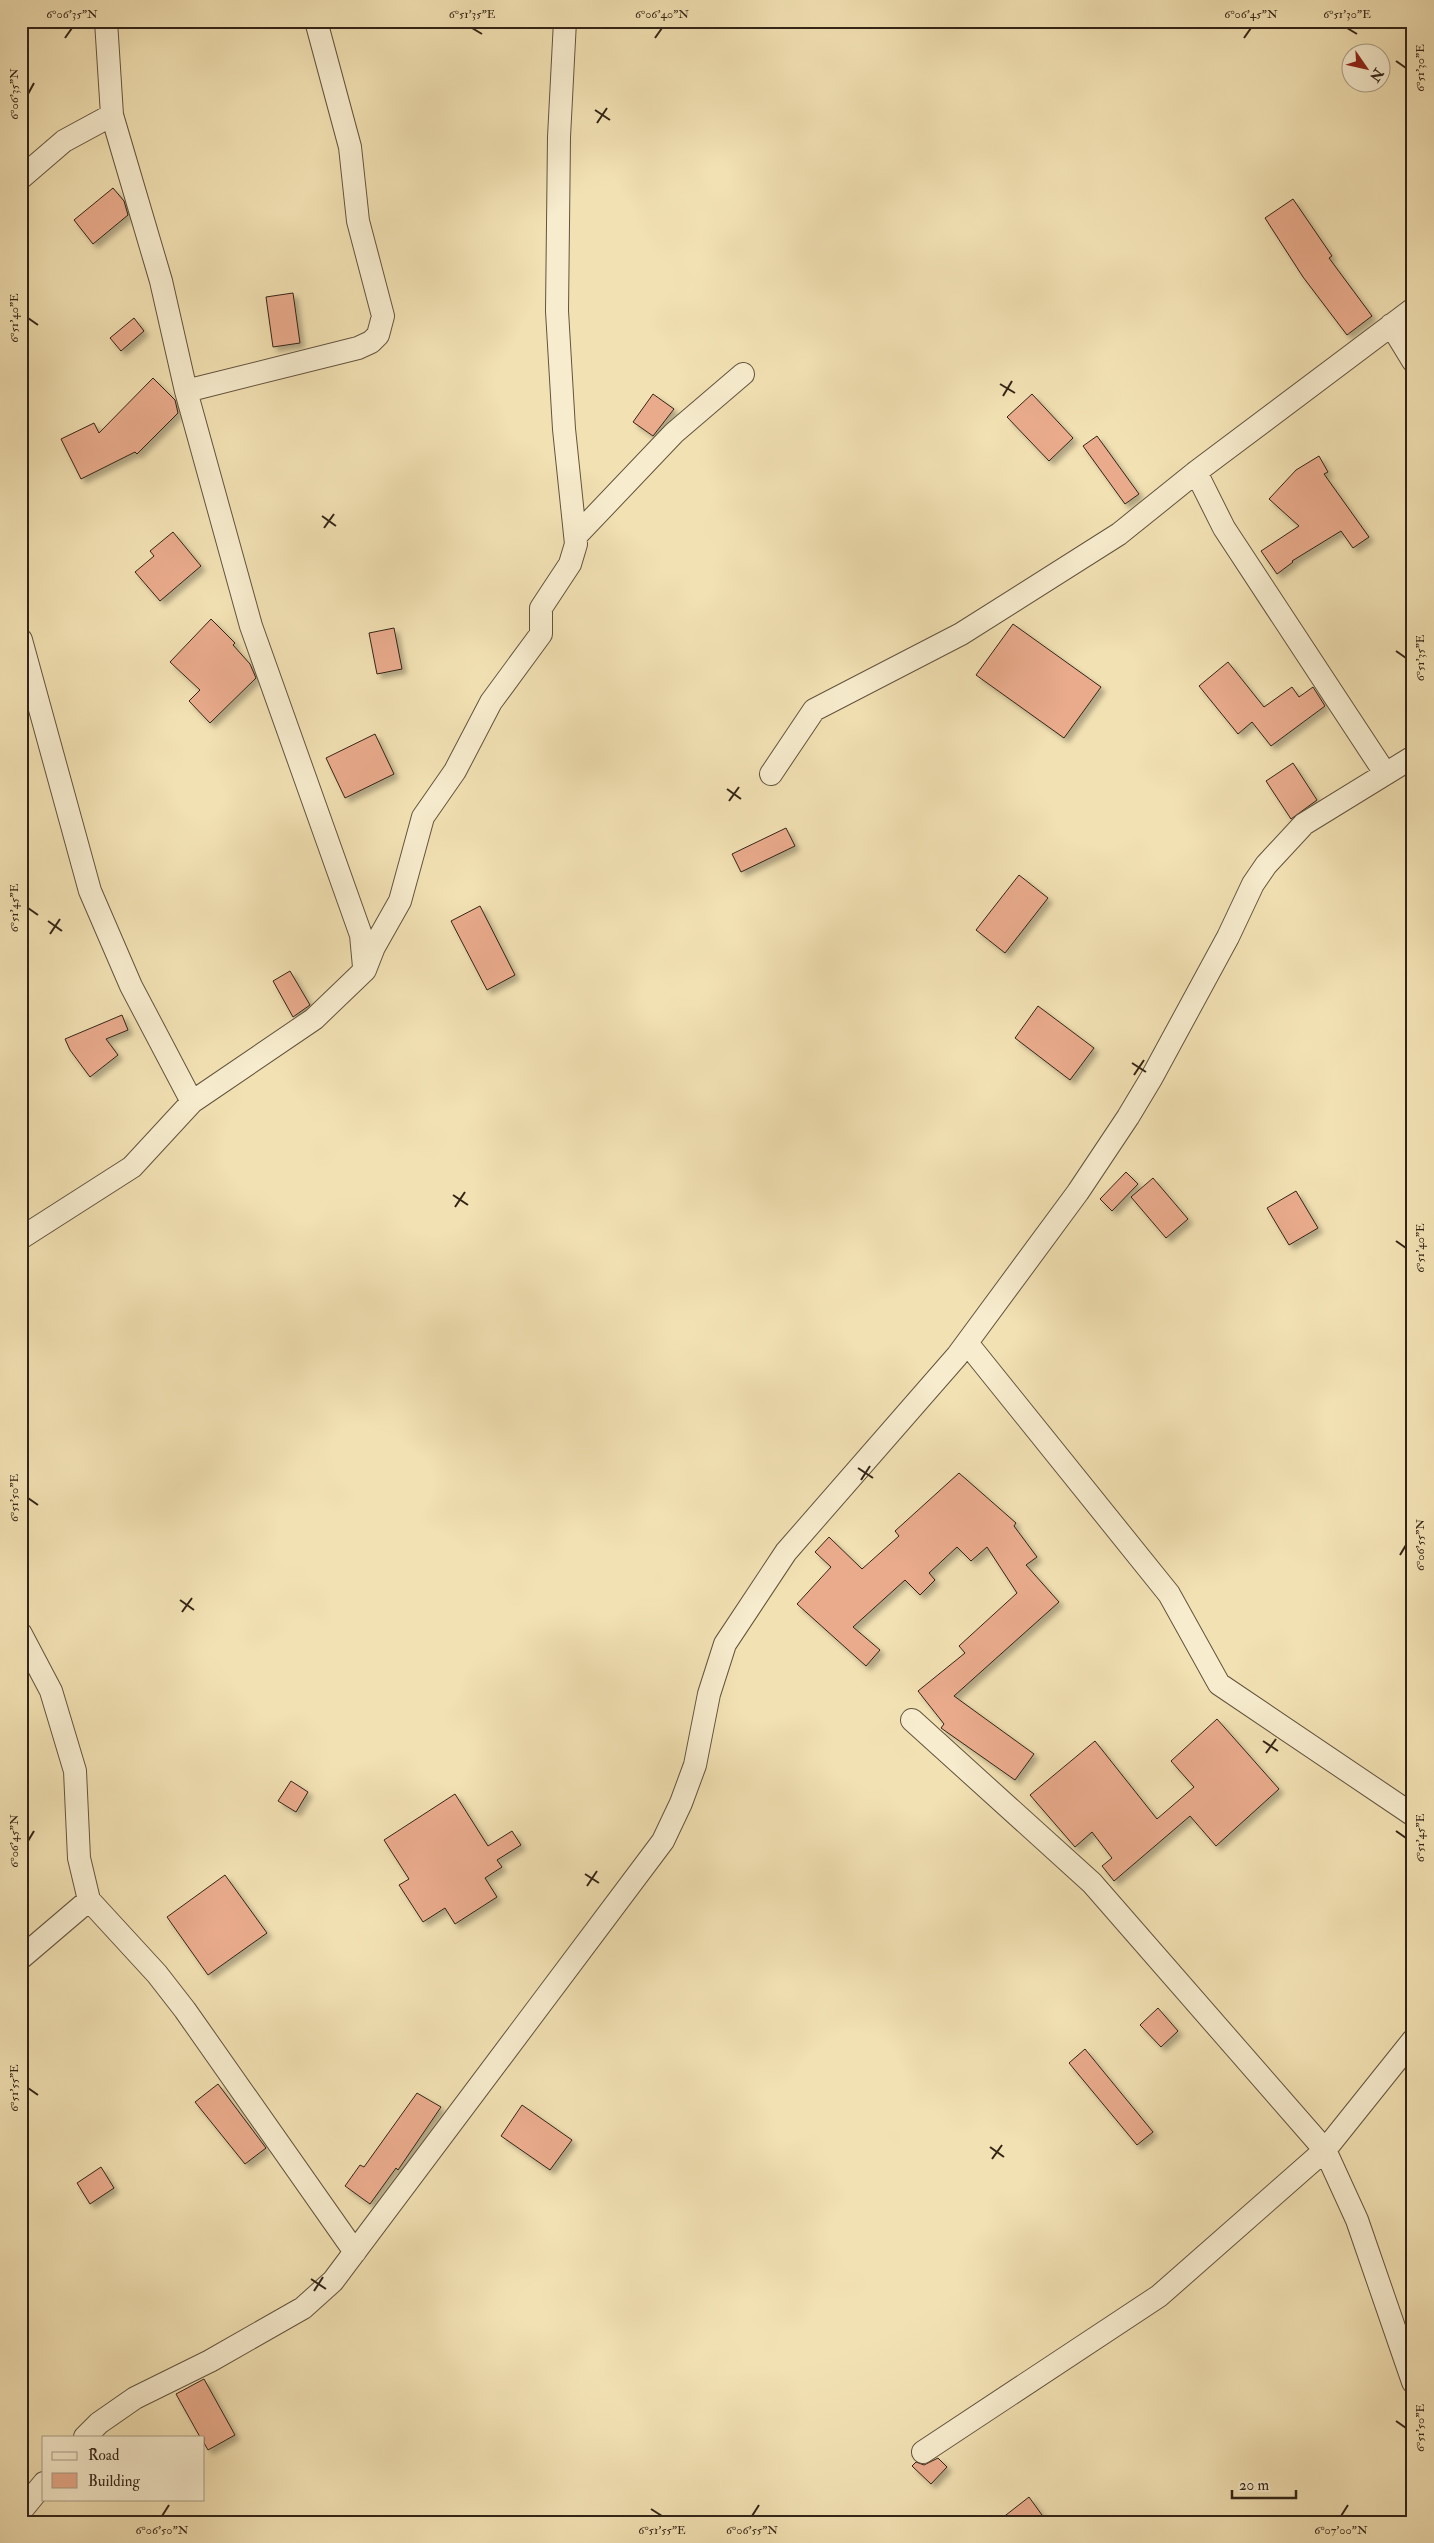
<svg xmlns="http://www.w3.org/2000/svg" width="1434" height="2543" font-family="'IM FELL Double Pica',serif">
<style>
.building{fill:#e9ab8c;stroke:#332417;filter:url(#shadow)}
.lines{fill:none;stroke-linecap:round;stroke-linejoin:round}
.minor-casing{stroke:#63533e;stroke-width:24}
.minor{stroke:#f7ecce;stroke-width:22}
.ticks{fill:none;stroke:#332417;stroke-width:2}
.neatline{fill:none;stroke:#332417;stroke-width:2}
.ticks-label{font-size:12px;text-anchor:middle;fill:#332417}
</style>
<defs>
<filter id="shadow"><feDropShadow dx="4.5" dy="4.5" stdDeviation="2.5" flood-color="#0004"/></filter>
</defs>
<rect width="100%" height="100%" fill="#f2e1b3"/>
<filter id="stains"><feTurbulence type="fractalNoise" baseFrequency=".004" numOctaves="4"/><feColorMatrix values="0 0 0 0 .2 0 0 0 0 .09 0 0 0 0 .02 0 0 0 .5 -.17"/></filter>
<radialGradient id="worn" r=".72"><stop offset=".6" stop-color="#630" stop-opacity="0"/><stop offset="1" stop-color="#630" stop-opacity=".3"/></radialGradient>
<path class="building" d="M113,188L124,201L128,215L93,244L74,220Z
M1293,199L1332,256L1329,258L1372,316L1347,335L1303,277L1265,218Z
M293,293L300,343L273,347L266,297Z
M134,318L144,331L121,351L110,338Z
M153,378L175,400L178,413L137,454L135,452L81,479L61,439L94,423L99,433Z
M653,394L674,409L653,436L633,422Z
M1032,394L1073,438L1049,461L1007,417Z
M1097,436L1139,494L1125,504L1083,446Z
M1319,456L1328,472L1324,474L1369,537L1353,548L1341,531L1292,561L1293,562L1277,574L1261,551L1299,526L1269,499L1296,470Z
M173,532L201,566L160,601L135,572L154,556L150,551Z
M211,619L235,643L233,645L250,664L256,678L210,723L189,701L200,690L170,662Z
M1013,624L1101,687L1064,738L976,675Z
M394,628L402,669L377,674L369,633Z
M1228,662L1264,707L1292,687L1299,697L1313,687L1325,706L1271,746L1252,722L1238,734L1199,686Z
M375,734L394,774L345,798L326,758Z
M1293,763L1317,800L1291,819L1266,781Z
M786,828L795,846L741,872L732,854Z
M1019,875L1048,898L1005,953L976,930Z
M480,906L515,975L487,990L451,921Z
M290,971L310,1005L293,1017L273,981Z
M1038,1006L1094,1048L1070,1080L1015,1038Z
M122,1015L128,1030L106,1039L118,1055L90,1077L70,1050L65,1039Z
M1126,1172L1138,1184L1112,1211L1100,1199Z
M1153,1178L1188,1219L1166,1238L1131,1197Z
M1296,1191L1318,1228L1289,1245L1267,1208Z
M959,1473L1016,1523L1014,1526L1037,1557L1026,1565L1059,1602L954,1696L1034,1754L1015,1780L941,1728L944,1724L918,1691L965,1653L959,1646L1017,1593L987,1547L971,1561L957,1547L929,1573L935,1580L920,1595L905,1580L853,1627L880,1650L866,1666L797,1604L831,1567L815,1552L829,1537L862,1569L899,1536L895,1531Z
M1217,1719L1279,1789L1216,1846L1190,1816L1114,1881L1102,1866L1112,1858L1092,1832L1075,1847L1030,1795L1095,1741L1157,1819L1194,1787L1171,1761Z
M291,1781L308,1792L296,1812L278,1801Z
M455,1794L488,1846L512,1831L521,1845L497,1860L502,1867L485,1878L497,1897L455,1924L445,1908L423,1922L399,1885L409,1879L384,1840Z
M225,1875L267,1933L208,1975L167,1917Z
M1158,2008L1178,2031L1161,2047L1140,2025Z
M1085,2049L1153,2132L1137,2145L1069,2063Z
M218,2084L266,2148L245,2164L195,2102Z
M417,2093L441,2107L398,2170L396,2168L370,2204L345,2186L360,2165L364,2167Z
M522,2105L572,2140L550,2170L501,2136Z
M101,2167L114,2188L90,2204L77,2183Z
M204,2379L235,2435L208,2450L204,2443V2437H200L176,2394Z
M938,2458L947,2467L931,2484L912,2466L916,2462L924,2465Z
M1029,2497L1047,2522H997Z"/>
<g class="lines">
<defs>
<path id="minor" d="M106,21L112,115L161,281L186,391L251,626L361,935L364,967
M21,178L64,141L112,115
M1391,325L1413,361
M186,391L358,348L371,342L378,335L383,316L358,221L350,147L316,21
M1196,472L1224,528L1385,773
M576,536L674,433L743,374
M21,640L90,891L131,986L192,1102
M771,774L814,710L961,634L1119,534L1196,472L1413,309
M21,1238L132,1167L192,1102L314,1019L365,970L374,947L400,901L423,817L455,771L491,702L541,634V608L570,564L576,544L564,429L557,311L559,137L565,21
M967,1343L1169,1594L1219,1684L1413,1815
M21,1634L51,1691L75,1771L79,1858L89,1900L157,1974L185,2010L355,2252
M912,1720L1092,1883L1325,2150L1357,2220L1413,2382
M21,1958L89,1900
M85,2437L99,2423L135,2398L210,2361L303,2308L333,2281L663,1841L681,1803L695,1765L709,1694L725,1644L786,1552L957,1356L1078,1192L1128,1117L1152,1077L1228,937L1253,884L1266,865L1304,824L1413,757
M923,2452L1159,2296L1325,2150L1413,2040
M21,2511L44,2483"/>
</defs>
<use href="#minor" class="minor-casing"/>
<use href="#minor" class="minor"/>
</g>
<path class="ticks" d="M472,28L482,34M1347,28L1357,34M65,38L72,28M655,38L662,28M1244,38L1251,28M1396,61L1406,68M28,94L34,83M595,110L610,120M597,123L607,108M28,318L38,325M1000,384L1015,393M1003,396L1012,381M322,516L336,526M324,528L334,514M1396,651L1406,658M727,789L741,799M729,801L739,787M28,908L38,915M48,921L62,931M50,934L60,919M1132,1063L1146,1072M1134,1075L1144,1060M453,1195L468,1205M455,1207L465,1192M1396,1241L1406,1248M858,1468L873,1478M861,1480L870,1466M28,1498L38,1505M1400,1555L1406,1545M180,1600L194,1610M182,1612L192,1598M1263,1741L1278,1751M1266,1753L1276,1739M1396,1831L1406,1838M28,1841L34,1831M585,1874L599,1883M587,1886L597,1871M28,2088L38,2095M990,2147L1004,2157M992,2159L1002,2145M311,2279L326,2289M314,2291L323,2277M1396,2421L1406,2428M651,2509L662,2516M162,2516L169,2505M752,2516L759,2505M1341,2516L1348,2505"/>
<rect width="1434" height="2543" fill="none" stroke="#f2e1b3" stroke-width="55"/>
<rect x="42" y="2436" width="162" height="65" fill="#f7ecce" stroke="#a99c85"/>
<rect x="52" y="2452" width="25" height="8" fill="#f7ecce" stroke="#a99c85"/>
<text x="88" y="2460" font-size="15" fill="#332417">Road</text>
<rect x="52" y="2473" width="25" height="15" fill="#e9ab8c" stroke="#a99c85"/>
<text x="88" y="2486" font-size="15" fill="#332417">Building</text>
<g transform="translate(1366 68) rotate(124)"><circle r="24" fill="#f7ecce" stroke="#a99c85"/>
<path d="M0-4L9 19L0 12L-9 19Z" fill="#8f2418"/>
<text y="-8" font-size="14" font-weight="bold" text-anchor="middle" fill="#332417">N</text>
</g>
<path d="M1232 2490v8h64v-8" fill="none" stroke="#332417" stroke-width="2.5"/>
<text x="1239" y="2490" font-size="15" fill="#332417" stroke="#f7ecce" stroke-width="4" paint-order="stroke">20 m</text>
<rect x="28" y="28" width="1378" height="2488" class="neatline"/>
<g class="ticks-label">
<text x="72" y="18">6°06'35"N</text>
<text x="472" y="18">6°51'35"E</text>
<text x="662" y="18">6°06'40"N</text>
<text x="1251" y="18">6°06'45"N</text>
<text x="1347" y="18">6°51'30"E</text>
<text transform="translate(1420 68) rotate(-90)" y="4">6°51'30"E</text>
<text transform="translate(14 94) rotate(-90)" y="4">6°06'35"N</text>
<text transform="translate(14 318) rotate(-90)" y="4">6°51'40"E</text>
<text transform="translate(1420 658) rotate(-90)" y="4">6°51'35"E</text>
<text transform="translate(14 908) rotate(-90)" y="4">6°51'45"E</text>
<text transform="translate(1420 1248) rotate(-90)" y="4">6°51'40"E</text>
<text transform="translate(14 1498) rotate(-90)" y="4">6°51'50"E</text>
<text transform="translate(1420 1545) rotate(-90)" y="4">6°06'55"N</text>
<text transform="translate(1420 1838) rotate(-90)" y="4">6°51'45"E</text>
<text transform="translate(14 1841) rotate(-90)" y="4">6°06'45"N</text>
<text transform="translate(14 2088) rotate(-90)" y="4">6°51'55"E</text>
<text transform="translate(1420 2428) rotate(-90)" y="4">6°51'50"E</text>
<text x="162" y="2534">6°06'50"N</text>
<text x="662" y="2534">6°51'55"E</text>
<text x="752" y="2534">6°06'55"N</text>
<text x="1341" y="2534">6°07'00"N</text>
</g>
<rect width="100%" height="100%" filter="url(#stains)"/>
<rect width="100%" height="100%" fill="url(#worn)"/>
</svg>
